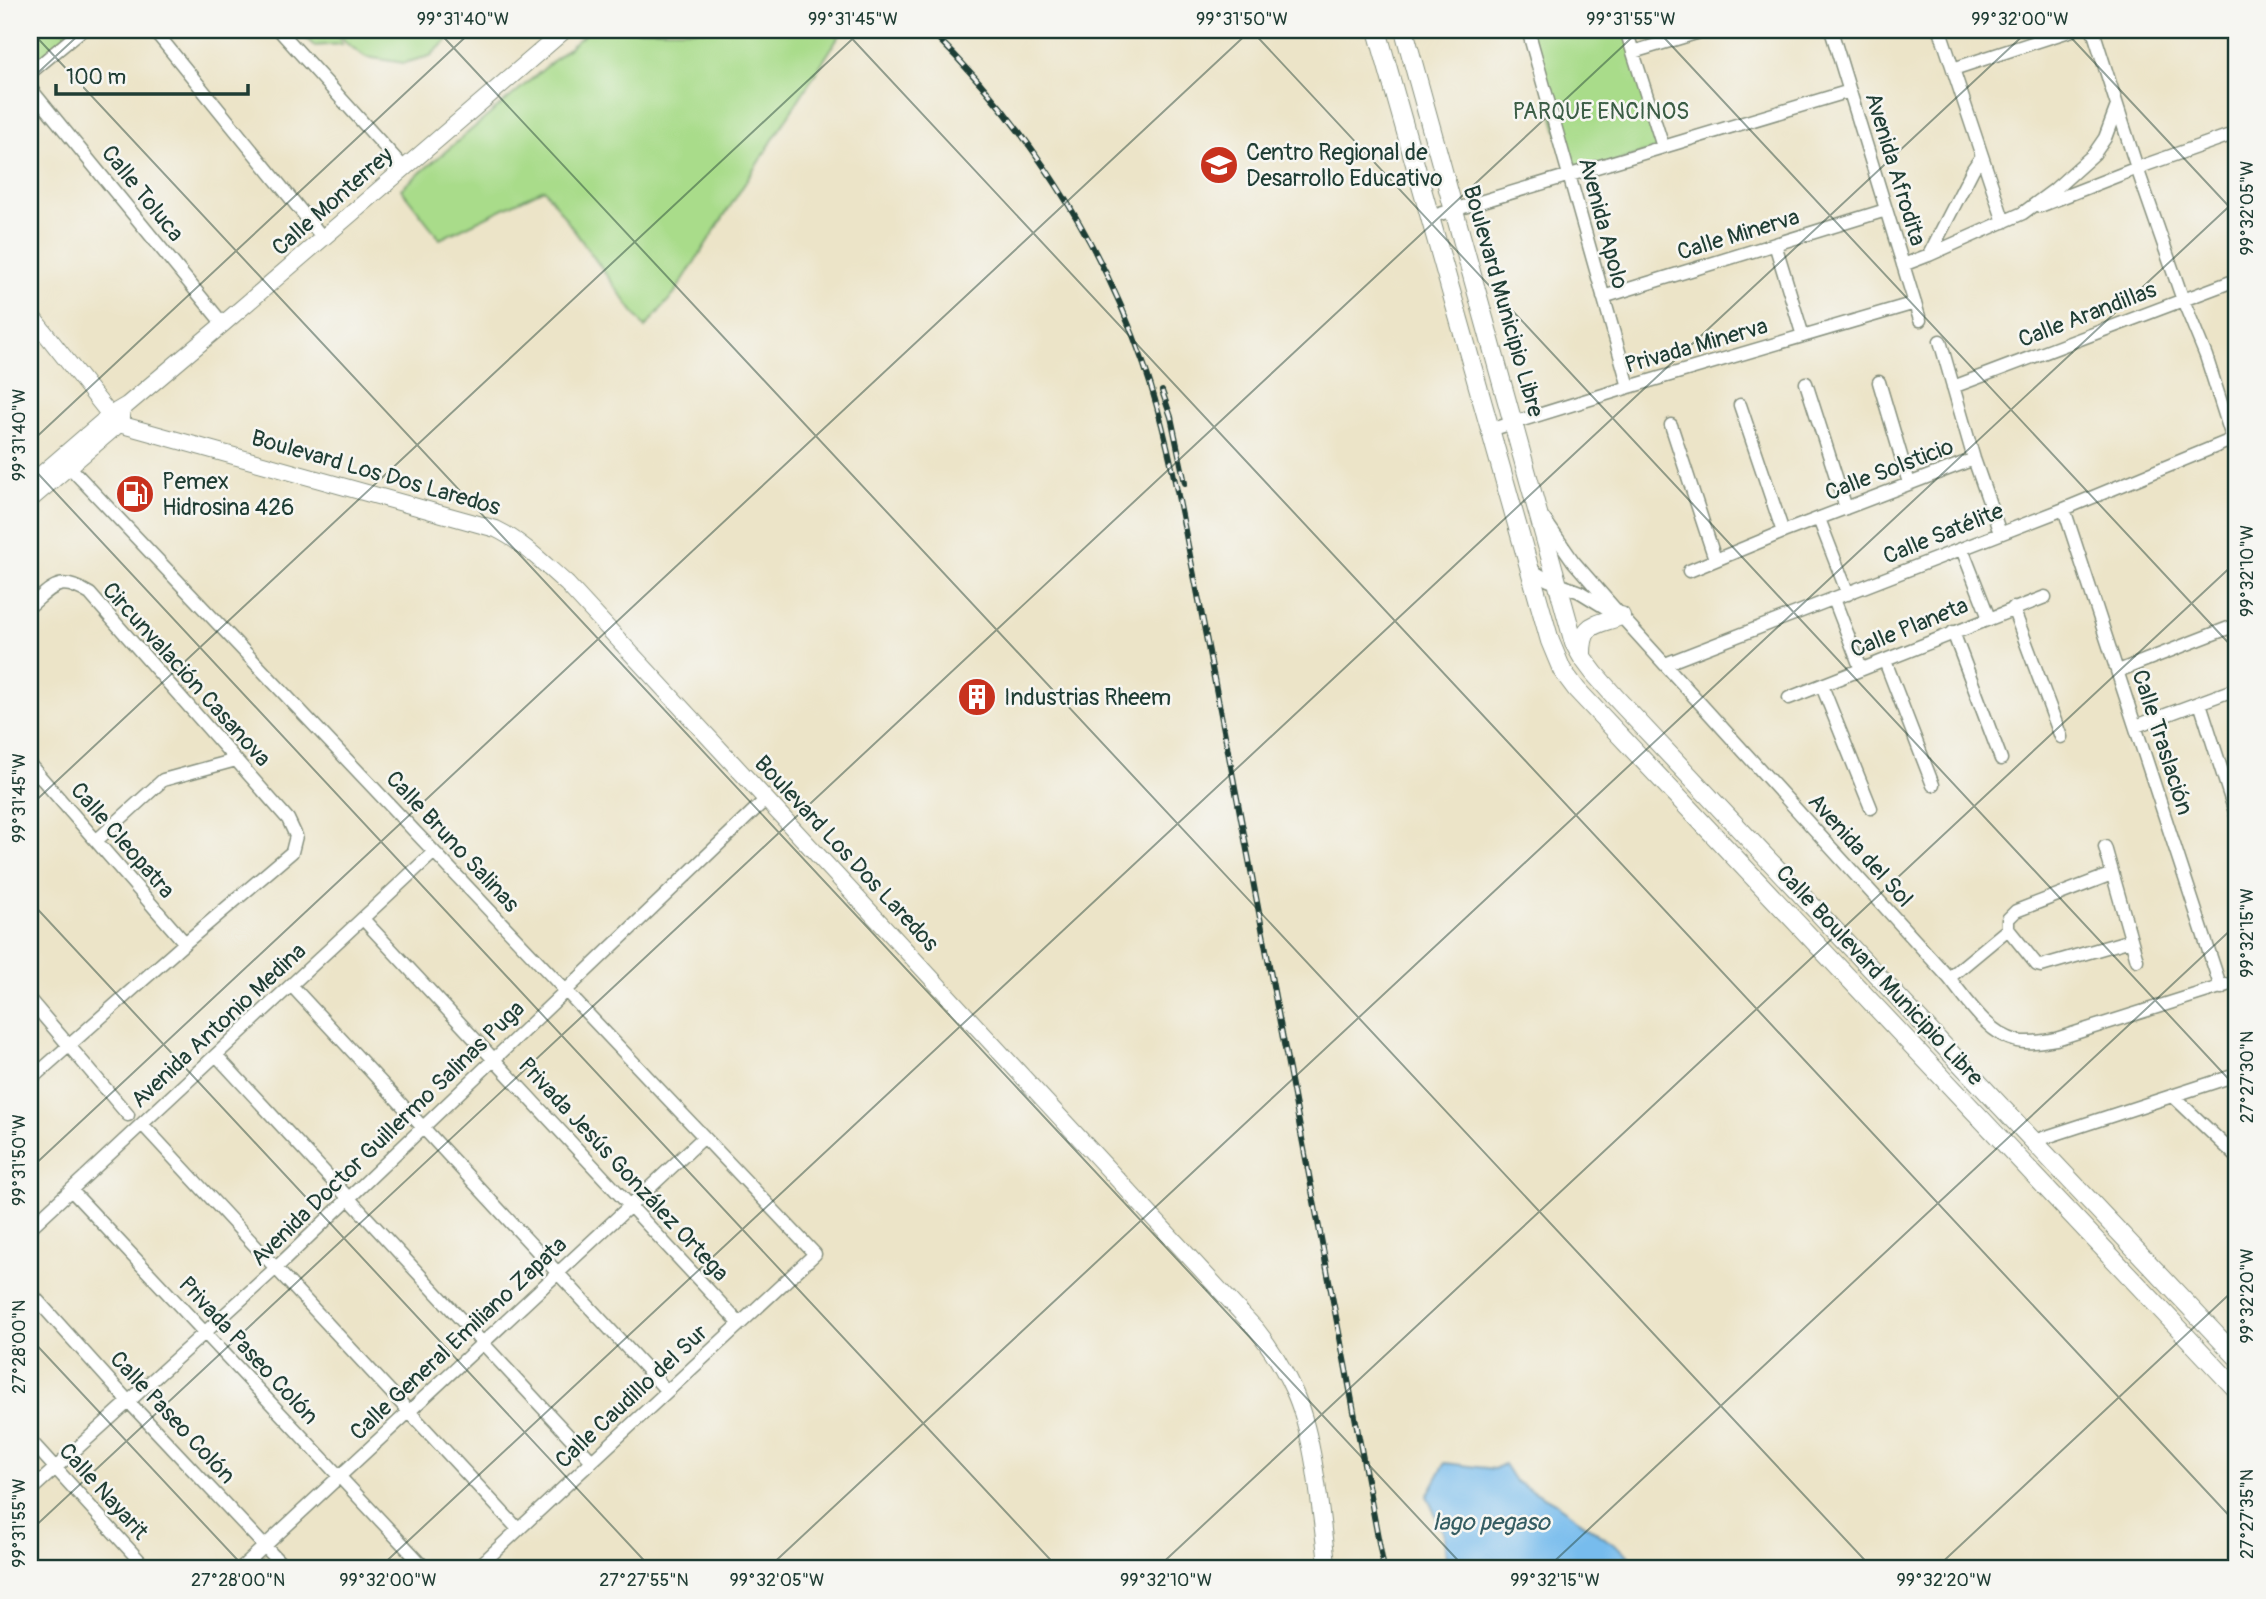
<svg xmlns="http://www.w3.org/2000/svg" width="2266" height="1599" font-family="Pangolin,sans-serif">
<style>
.green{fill:#a9dc8a;stroke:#648c5f;stroke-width:2}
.water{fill:#77bced;stroke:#4b7c90;stroke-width:2}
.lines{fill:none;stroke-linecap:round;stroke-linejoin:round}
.minor-casing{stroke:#86907e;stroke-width:15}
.tertiary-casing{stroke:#86907e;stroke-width:18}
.secondary-casing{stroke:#86907e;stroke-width:20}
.minor{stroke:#fff;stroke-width:12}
.tertiary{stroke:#fff;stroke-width:16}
.secondary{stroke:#fff;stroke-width:18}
.rail-casing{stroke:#1f3d34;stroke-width:6}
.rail{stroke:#f6f6f2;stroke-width:3.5;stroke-dasharray:10;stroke-linecap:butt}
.ticks{fill:none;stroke:#1f3d34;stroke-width:2;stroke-opacity:0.45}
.labels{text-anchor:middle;stroke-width:5;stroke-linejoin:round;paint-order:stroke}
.park-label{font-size:23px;fill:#3b5d45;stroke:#f6f6f2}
.poi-label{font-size:23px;fill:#1f3d34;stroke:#f6f6f2;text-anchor:start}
.street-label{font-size:23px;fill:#1f3d34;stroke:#f6f6f2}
.water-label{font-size:24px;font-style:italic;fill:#355d62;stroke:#f6f6f2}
.neatline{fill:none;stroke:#1f3d34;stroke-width:2.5}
.ticks-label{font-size:18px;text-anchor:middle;fill:#1f3d34}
</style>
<rect width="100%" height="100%" fill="#f6f6f2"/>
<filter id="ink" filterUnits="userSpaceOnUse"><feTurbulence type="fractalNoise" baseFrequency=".0143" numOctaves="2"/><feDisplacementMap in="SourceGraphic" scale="14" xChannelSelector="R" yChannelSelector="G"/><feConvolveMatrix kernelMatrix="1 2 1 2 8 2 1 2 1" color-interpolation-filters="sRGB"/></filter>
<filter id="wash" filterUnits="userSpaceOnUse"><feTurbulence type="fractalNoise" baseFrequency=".00686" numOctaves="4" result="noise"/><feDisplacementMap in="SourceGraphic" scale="28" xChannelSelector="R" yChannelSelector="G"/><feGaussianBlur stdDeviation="1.57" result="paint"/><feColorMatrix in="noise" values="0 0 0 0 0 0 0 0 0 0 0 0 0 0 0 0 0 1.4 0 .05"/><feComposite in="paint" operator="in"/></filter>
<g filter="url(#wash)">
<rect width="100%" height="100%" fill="#ece4c8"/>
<path class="green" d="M30,30H75L30,71Z
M298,30H334L342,44L314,46Z
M337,30H458L430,56L404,63L366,57L346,43Z
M590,30H840V35L674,294L645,328L544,189L440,239L401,189Z
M1528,30H1626L1663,147L1570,176Z"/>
<path class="water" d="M1445,1463L1494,1469L1504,1464L1515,1481L1555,1503L1626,1553L1639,1569H1447L1444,1534L1427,1496Z"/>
</g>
<g filter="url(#ink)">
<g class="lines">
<defs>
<path id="minor" d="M154,30L323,238
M279,30L404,168
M1528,30L1629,387
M1626,30L1663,147
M1831,30L1920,320
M1940,30L2004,222
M2093,30L2137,168L2183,300L2206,356L2233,440
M1633,52L1706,30
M1953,69L2072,30
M30,73L82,30
M30,88L223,324
M2040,206L2137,168L2236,133
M1430,217L1850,91
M1775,244L1803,336
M1929,255L1973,169L1982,156
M1903,265L1929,255L2023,213L2054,190L2094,154L2105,138L2117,106
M1603,297L1886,210
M1940,341L1974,459L2000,533
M1879,382L1909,483
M1806,383L1846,508
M1953,387L2236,280
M1740,405L1783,532
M1671,425L1715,559
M1490,430L1629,387L1915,303
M63,460L815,1254L476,1569
M2064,509L2221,988
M1544,519L1573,561L1621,616L1949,978C1967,1000 1988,1034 2017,1041C2029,1044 2043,1041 2056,1039L2236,982
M1819,519L1848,594
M1962,549L1989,618
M1530,569L1548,580L1580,592L1611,611
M1689,571L1783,532L1974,459
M1834,599L1861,669
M30,606C54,586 59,575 90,594L288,819L296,836L292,852L185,943L30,1080
M2013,608L2061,737
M1953,632L2001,759
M1885,661L1933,785
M1665,664L2064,509L2236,438
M2118,671L2236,625
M1822,686L1871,808
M1789,698L2045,597
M2200,703L2236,815
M2136,726L2236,689
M30,765L185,943
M96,841L163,780L236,760
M2105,847L2137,960
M363,919L740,1324
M2008,929L2037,965L2041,966L2131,940
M1949,978L2008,929V919L2016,911L2112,874
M291,985L667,1391
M30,1000L128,1115
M216,1055L592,1461
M2173,1096L2236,1156
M142,1124L518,1529
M2034,1141L2236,1075
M71,1190L426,1569
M30,1228L434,852
M30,1292L128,1401L286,1569
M30,1440L147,1569
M30,1491L276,1268L766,799
M240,1569L704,1137"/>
<path id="tertiary" d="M30,314L110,415L119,424L496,529C523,542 544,564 567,584L1256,1329C1271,1348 1283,1367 1293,1389C1316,1438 1320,1515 1328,1569
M30,484L110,415L127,405L223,324L565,30
M30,500L119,424L122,417"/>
<path id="secondary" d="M1377,30L1550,641L1562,670L1577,690L2236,1389
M1404,30L1574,643L1582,657L1594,673L1616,698L2236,1356
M1582,654C1582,622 1595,626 1621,616"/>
</defs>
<use href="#minor" class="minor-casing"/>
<use href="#tertiary" class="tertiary-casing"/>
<use href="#secondary" class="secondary-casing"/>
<use href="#minor" class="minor"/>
<use href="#tertiary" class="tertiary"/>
<use href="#secondary" class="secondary"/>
<defs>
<path id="rail" d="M930,30C1025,123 1100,238 1144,365C1168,434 1180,508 1195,580C1216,687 1236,794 1257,902C1299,1124 1342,1347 1384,1569
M1162,391L1171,417L1185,483"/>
</defs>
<use href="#rail" class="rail-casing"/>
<use href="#rail" class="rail"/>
</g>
</g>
<path class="ticks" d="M30,30L1466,1569M437,30L1873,1569M844,30L2236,1523M1251,30L2236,1087M1657,30L2236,651M2064,30L2236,214M30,80L84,30M30,443L473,30M30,465L1059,1569M30,806L862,30M30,901L652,1569M30,1169L1251,30M30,1338L246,1569M30,1531L1640,30M378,1569L2029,30M767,1569L2236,200M1156,1569L2236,562M1546,1569L2236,925M1935,1569L2236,1288"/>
<defs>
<symbol id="school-disc" viewBox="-11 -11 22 22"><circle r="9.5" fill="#c8321e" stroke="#f6f6f2"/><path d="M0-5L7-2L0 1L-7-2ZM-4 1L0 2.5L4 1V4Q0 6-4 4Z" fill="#fff"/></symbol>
<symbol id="fuel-disc" viewBox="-11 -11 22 22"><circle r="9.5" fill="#c8321e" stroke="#f6f6f2"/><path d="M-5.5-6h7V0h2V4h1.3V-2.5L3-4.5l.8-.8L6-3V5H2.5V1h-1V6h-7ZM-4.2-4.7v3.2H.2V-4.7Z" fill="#fff"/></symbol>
<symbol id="building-disc" viewBox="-11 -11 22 22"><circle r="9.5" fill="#c8321e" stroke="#f6f6f2"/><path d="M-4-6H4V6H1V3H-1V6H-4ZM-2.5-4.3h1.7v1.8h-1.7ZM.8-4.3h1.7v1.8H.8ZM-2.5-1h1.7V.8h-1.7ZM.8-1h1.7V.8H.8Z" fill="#fff"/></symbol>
</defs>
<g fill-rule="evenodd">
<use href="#school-disc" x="1197" y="143" width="44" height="44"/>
<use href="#fuel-disc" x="113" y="472" width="44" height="44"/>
<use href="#building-disc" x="955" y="675" width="44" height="44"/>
</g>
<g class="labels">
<g class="park-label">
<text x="1601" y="119">PARQUE ENCINOS</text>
</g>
<g class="poi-label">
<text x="1246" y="160">Centro Regional de<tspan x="1246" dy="26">Desarrollo Educativo</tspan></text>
<text x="162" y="489">Pemex<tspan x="162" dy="26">Hidrosina 426</tspan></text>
<text x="1004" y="705">Industrias Rheem</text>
</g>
<g class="street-label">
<text transform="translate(1896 169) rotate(73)" y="8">Avenida Afrodita</text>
<text transform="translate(143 193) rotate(51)" y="8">Calle Toluca</text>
<text transform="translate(332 201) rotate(-41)" y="8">Calle Monterrey</text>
<text transform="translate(1604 223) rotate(75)" y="8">Avenida Apolo</text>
<text transform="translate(1738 234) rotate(-17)" y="8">Calle Minerva</text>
<text transform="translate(1504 301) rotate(74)" y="8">Boulevard Municipio Libre</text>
<text transform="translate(2087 314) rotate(-21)" y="8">Calle Arandillas</text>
<text transform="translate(1696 345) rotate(-16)" y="8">Privada Minerva</text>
<text transform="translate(1889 469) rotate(-21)" y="8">Calle Solsticio</text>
<text transform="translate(376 472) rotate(16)" y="8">Boulevard Los Dos Laredos</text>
<text transform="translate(1943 533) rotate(-22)" y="8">Calle Satélite</text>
<text transform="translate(1909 627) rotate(-22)" y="8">Calle Planeta</text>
<text transform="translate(187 674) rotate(48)" y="8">Circunvalación Casanova</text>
<text transform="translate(2163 742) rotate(72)" y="8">Calle Traslación</text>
<text transform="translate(123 840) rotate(49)" y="8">Calle Cleopatra</text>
<text transform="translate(453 841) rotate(47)" y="8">Calle Bruno Salinas</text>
<text transform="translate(1861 850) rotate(48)" y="8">Avenida del Sol</text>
<text transform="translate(847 853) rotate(47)" y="8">Boulevard Los Dos Laredos</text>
<text transform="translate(1880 975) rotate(47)" y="8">Calle Boulevard Municipio Libre</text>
<text transform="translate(218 1025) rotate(-43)" y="8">Avenida Antonio Medina</text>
<text transform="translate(387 1133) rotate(-44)" y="8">Avenida Doctor Guillermo Salinas Puga</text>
<text transform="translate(624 1169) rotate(47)" y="8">Privada Jesús González Ortega</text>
<text transform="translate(458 1338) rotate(-43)" y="8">Calle General Emiliano Zapata</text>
<text transform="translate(249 1350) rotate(47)" y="8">Privada Paseo Colón</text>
<text transform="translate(631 1396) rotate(-43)" y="8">Calle Caudillo del Sur</text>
<text transform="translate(173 1417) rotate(47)" y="8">Calle Paseo Colón</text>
<text transform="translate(104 1491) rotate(48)" y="8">Calle Nayarit</text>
</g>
<g class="water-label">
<text x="1491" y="1530">lago pegaso</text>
</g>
</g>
<rect width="2266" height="1599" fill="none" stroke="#f6f6f2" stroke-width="77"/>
<path d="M56 84v10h192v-10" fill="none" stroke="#1f3d34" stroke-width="3.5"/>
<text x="66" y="84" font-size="21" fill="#1f3d34" stroke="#f6f6f2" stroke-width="5" paint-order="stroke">100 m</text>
<rect x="38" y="38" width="2190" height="1522" class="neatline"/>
<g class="ticks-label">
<text x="463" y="25">99°31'40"W</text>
<text x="853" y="25">99°31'45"W</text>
<text x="1242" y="25">99°31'50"W</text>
<text x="1631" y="25">99°31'55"W</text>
<text x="2020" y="25">99°32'00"W</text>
<text transform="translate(2247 208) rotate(-90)" y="6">99°32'05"W</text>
<text transform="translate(19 435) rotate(-90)" y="6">99°31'40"W</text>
<text transform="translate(2247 571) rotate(-90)" y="6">99°32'10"W</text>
<text transform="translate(19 798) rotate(-90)" y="6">99°31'45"W</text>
<text transform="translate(2247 933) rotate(-90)" y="6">99°32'15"W</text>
<text transform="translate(2247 1077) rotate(-90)" y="6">27°27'30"N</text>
<text transform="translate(19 1160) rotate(-90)" y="6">99°31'50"W</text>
<text transform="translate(2247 1296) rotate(-90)" y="6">99°32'20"W</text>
<text transform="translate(19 1347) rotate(-90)" y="6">27°28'00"N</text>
<text transform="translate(2247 1514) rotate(-90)" y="6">27°27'35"N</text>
<text transform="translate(19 1523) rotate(-90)" y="6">99°31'55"W</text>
<text x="238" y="1586">27°28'00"N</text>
<text x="388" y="1586">99°32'00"W</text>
<text x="644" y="1586">27°27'55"N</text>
<text x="777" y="1586">99°32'05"W</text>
<text x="1166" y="1586">99°32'10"W</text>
<text x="1555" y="1586">99°32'15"W</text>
<text x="1944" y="1586">99°32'20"W</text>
</g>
</svg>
